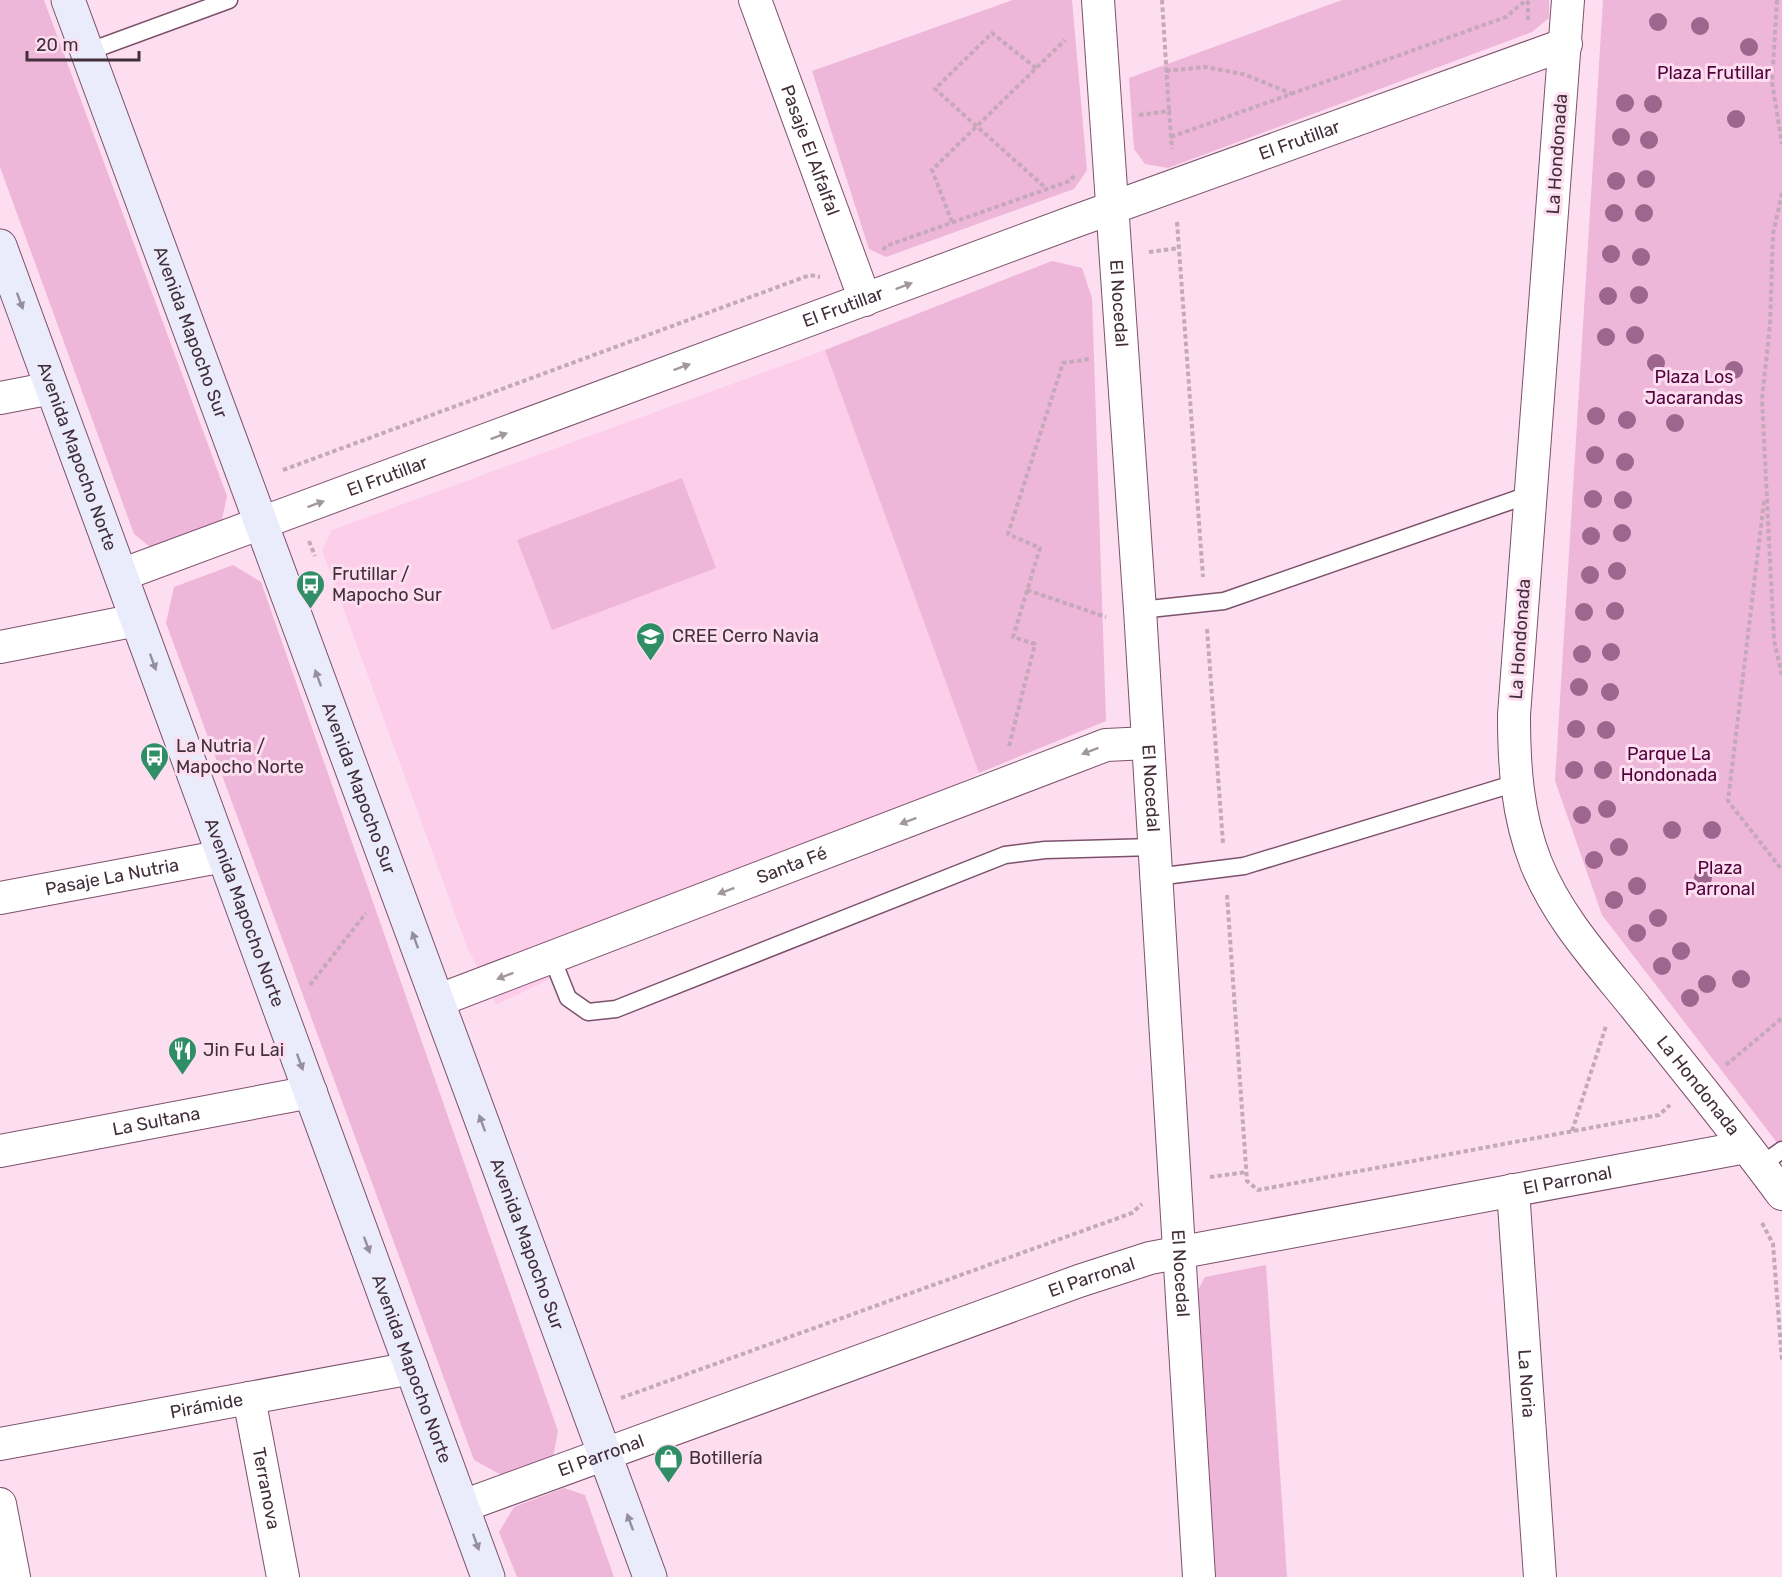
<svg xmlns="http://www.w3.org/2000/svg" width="1782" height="1577" font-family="Rubik,sans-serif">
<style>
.built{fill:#fdceea}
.green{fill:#eeb6d8}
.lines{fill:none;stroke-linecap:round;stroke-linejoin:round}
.lane-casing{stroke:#7c516c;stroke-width:19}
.street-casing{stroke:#7c516c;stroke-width:34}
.secondary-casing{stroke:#7c516c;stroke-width:35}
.path{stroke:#c5a9ba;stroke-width:4;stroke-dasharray:4.5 3;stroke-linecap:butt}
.lane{stroke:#fff;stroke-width:16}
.street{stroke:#fff;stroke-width:32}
.secondary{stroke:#eaecfc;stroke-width:33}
.tree{fill:#9e658e}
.oneway{fill:#a1979d}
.oneway2{fill:#968e9c}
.labels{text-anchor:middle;stroke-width:6;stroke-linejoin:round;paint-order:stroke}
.park-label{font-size:18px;fill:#51023d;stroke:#fddef0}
.street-label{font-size:18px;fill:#432f3b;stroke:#fddef0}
.poi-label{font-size:18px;fill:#432f3b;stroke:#fddef0;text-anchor:start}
</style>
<rect width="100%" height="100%" fill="#fddef0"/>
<path class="built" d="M825,350L979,773L496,1005L467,947L322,550L332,530Z"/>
<path class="green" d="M0,0H44L227,496L221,524L154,550L134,534L0,167Z
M1013,0H1072L1087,170L1074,189L886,257L869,249L812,71Z
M1342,0H1549V18L1532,32L1168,168L1145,164L1134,149L1129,78Z
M1603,0H1782V1149L1602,915L1555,781Z
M1052,261L1082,268L1092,298L1106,721L979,773L825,350Z
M682,478L716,568L552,630L517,540Z
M233,565L261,582L558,1431L553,1458L505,1477L474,1460L166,623L174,587Z
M1266,1265L1287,1577H1212L1198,1290L1205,1277Z
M564,1488L585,1495L614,1577H517L499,1532L514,1507Z"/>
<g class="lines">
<defs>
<path id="lane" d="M87,52L229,0
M1140,610L1224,601L1531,494
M1156,877L1244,866L1516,783
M552,958L568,998L588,1012L616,1009L1005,855L1045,850L1154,847
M1761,1165L1782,1150"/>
<g id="street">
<path id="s1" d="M755,0L865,300"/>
<path id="s2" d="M1098,0L1140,610L1199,1577"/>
<path id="s3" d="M1568,0L1514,715C1514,765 1517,815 1536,863C1558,918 1599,962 1636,1008C1685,1069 1735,1130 1782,1194"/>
<path d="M0,398L52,388"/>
<path id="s4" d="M121,575L1073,222L1566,44"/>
<path d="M0,647L137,620"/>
<path id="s5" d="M0,898L224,856"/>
<path id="s6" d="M437,1001L1106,745L1148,743"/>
<path id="s7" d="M0,1151L311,1092"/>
<path id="s8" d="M1513,1190L1540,1577"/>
<path id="s9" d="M249,1398L283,1577"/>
<path id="s10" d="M0,1444L412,1368"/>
<path d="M0,1504L14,1577"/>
<path id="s11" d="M463,1506L1079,1281L1150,1258L1746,1147"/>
</g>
<g id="secondary">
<path id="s12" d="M68,0L650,1577"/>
<path id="s13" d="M0,246L488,1577"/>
</g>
</defs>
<use href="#lane" class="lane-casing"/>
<use href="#street" class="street-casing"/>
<use href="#secondary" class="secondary-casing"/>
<path class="path" d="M1162,0L1169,111
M1777,0L1772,82L1782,144
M1528,20V0
M1036,68L992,33L935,89L1047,189
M1166,71L1205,67L1243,74L1293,94
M1139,115L1169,111L1172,149
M1171,137L1506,17L1526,0
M1782,193L1773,234L1770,325L1762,399L1774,640L1782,676
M952,222L932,170L1065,40
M1177,222L1203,577
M883,250L886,246L1070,181L1074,176
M1149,252L1179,248
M283,470L810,275L820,277
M1764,501L1728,801L1782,870
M309,541L315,556
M1027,590L1106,617
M1207,629L1223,843
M1009,746L1035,644L1013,637L1040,548L1008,534L1063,363L1089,359
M1227,895L1247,1181L1258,1190L1659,1115L1670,1105
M310,985L366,913
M1726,1065L1782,1018
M1572,1131L1606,1026
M1210,1177L1247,1172
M1762,1223L1773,1244L1782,1361
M621,1398L1132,1213L1142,1204"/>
<use href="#lane" class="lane"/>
<use href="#street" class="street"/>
<use href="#secondary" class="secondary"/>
</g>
<g class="tree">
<circle cx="1658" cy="22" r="9"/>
<circle cx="1700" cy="26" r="9"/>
<circle cx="1749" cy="47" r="9"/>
<circle cx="1625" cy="103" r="9"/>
<circle cx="1653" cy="104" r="9"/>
<circle cx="1736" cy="119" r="9"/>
<circle cx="1621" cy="137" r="9"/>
<circle cx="1649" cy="140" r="9"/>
<circle cx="1646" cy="179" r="9"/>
<circle cx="1616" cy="181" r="9"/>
<circle cx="1614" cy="213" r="9"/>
<circle cx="1644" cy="213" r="9"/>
<circle cx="1611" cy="254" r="9"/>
<circle cx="1641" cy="257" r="9"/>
<circle cx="1639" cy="295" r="9"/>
<circle cx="1608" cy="296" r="9"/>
<circle cx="1635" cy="335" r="9"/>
<circle cx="1606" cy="337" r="9"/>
<circle cx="1656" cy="363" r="9"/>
<circle cx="1734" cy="370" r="9"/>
<circle cx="1596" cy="416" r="9"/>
<circle cx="1627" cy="420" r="9"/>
<circle cx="1675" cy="423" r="9"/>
<circle cx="1595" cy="455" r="9"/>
<circle cx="1625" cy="462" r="9"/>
<circle cx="1593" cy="499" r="9"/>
<circle cx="1623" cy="500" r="9"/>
<circle cx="1622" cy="533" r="9"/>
<circle cx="1591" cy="536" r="9"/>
<circle cx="1617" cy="571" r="9"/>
<circle cx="1590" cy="575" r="9"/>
<circle cx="1615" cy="611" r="9"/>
<circle cx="1584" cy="612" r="9"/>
<circle cx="1611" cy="652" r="9"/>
<circle cx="1582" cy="654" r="9"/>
<circle cx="1579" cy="687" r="9"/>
<circle cx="1610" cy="692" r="9"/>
<circle cx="1576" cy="729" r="9"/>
<circle cx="1606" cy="730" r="9"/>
<circle cx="1574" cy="770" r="9"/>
<circle cx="1603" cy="770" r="9"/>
<circle cx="1607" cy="809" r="9"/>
<circle cx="1582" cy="815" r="9"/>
<circle cx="1672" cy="830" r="9"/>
<circle cx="1712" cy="830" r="9"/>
<circle cx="1619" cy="847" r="9"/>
<circle cx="1594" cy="860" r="9"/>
<circle cx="1703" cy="878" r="9"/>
<circle cx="1637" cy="886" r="9"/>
<circle cx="1614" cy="900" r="9"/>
<circle cx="1658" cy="918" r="9"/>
<circle cx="1637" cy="933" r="9"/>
<circle cx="1681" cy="951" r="9"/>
<circle cx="1662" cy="966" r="9"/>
<circle cx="1741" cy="979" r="9"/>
<circle cx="1707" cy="984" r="9"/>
<circle cx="1690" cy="998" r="9"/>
</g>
<defs><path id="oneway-solid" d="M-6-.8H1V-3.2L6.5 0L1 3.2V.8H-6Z" transform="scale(1.5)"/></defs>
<g class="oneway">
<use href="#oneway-solid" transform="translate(904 286) rotate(-21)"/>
<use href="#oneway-solid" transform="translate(682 367) rotate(-20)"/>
<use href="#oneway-solid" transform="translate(499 436) rotate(-20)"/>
<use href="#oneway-solid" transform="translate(316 504) rotate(-20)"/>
<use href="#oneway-solid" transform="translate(1090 751) rotate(159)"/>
<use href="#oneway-solid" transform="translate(908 821) rotate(159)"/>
<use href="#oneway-solid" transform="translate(726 891) rotate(159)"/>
<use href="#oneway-solid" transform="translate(505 976) rotate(159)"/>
</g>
<g class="oneway2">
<use href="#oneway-solid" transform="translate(20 301) rotate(70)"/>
<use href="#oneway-solid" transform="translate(153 662) rotate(70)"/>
<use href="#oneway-solid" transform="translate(318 678) rotate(-110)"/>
<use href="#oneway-solid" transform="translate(415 940) rotate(-110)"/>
<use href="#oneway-solid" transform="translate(300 1062) rotate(70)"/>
<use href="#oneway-solid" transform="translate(482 1123) rotate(-110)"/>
<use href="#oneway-solid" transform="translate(367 1245) rotate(70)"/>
<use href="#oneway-solid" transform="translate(630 1522) rotate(-110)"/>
<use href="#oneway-solid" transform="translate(476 1542) rotate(70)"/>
</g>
<defs>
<symbol id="bus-pin" viewBox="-11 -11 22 30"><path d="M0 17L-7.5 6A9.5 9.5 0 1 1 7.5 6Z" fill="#2f8e66" stroke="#fddef0"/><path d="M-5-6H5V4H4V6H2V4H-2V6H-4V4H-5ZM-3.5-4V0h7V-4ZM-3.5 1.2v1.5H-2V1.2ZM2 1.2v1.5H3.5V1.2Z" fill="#fff"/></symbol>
<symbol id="school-pin" viewBox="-11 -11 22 30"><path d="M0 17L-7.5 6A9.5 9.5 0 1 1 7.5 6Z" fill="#2f8e66" stroke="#fddef0"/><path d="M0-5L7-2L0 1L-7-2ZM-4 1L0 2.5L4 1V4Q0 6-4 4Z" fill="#fff"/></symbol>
<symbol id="restaurant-pin" viewBox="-11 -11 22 30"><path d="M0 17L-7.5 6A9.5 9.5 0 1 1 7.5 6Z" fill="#2f8e66" stroke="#fddef0"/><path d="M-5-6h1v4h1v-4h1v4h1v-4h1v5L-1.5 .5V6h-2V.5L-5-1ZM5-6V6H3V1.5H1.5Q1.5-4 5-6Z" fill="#fff"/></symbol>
<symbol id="shop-pin" viewBox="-11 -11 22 30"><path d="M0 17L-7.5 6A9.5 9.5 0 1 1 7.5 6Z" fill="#2f8e66" stroke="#fddef0"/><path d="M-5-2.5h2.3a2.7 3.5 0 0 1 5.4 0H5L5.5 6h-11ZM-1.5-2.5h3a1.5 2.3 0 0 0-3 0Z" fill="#fff"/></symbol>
</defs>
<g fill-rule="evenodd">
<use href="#bus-pin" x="294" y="568" width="33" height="45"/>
<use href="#school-pin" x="634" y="620" width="33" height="45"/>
<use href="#bus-pin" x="138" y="740" width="33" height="45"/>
<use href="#restaurant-pin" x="166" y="1034" width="33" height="45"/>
<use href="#shop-pin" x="652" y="1442" width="33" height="45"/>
</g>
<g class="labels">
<g class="park-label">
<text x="1714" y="79">Plaza Frutillar</text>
<text x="1694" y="383">Plaza Los<tspan x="1694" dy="21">Jacarandas</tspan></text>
<text x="1669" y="760">Parque La<tspan x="1669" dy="21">Hondonada</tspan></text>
<text x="1720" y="874">Plaza<tspan x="1720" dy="21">Parronal</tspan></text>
</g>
<g class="street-label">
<text dy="6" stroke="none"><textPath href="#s4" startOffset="1256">El Frutillar</textPath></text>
<text dy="6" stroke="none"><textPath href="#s1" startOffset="160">Pasaje El Alfalfal</textPath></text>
<text transform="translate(1557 154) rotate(-86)" y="6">La Hondonada</text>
<text dy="6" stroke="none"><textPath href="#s2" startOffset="304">El Nocedal</textPath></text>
<text dy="6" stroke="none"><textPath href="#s4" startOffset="770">El Frutillar</textPath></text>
<text dy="6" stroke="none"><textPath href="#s12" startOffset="354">Avenida Mapocho Sur</textPath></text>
<text dy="6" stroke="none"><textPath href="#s13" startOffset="224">Avenida Mapocho Norte</textPath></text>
<text dy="6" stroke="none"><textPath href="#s4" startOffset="284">El Frutillar</textPath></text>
<text transform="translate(1520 639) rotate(-86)" y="6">La Hondonada</text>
<text dy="6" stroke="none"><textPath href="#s2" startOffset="790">El Nocedal</textPath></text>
<text dy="6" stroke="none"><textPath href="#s12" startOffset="840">Avenida Mapocho Sur</textPath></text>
<text dy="6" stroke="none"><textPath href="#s6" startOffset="380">Santa Fé</textPath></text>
<text dy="6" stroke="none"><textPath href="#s5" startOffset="114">Pasaje La Nutria</textPath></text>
<text dy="6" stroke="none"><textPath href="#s13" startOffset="710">Avenida Mapocho Norte</textPath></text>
<text dy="6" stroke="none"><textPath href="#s3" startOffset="1144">La Hondonada</textPath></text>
<text dy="6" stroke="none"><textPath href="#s7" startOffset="159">La Sultana</textPath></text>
<text dy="6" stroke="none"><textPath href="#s11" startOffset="1155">El Parronal</textPath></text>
<text dy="6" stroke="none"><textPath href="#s12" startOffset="1326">Avenida Mapocho Sur</textPath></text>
<text dy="6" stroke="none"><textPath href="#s2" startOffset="1276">El Nocedal</textPath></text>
<text dy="6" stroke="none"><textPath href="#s11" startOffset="669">El Parronal</textPath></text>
<text dy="6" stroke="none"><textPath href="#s13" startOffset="1196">Avenida Mapocho Norte</textPath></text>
<text dy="6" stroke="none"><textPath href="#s8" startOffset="194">La Noria</textPath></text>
<text dy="6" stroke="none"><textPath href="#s10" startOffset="210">Pirámide</textPath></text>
<text dy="6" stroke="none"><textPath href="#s11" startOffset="147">El Parronal</textPath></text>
<text dy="6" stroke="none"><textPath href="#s9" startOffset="92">Terranova</textPath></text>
</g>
<g class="poi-label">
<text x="332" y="580">Frutillar /<tspan x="332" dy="21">Mapocho Sur</tspan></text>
<text x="672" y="642">CREE Cerro Navia</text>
<text x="176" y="752">La Nutria /<tspan x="176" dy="21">Mapocho Norte</tspan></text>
<text x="203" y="1056">Jin Fu Lai</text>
<text x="689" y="1464">Botillería</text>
</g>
</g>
<path d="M27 51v9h112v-9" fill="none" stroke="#432f3b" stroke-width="3"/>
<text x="36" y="51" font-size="18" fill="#432f3b" stroke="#fddef0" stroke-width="4.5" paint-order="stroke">20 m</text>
</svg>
